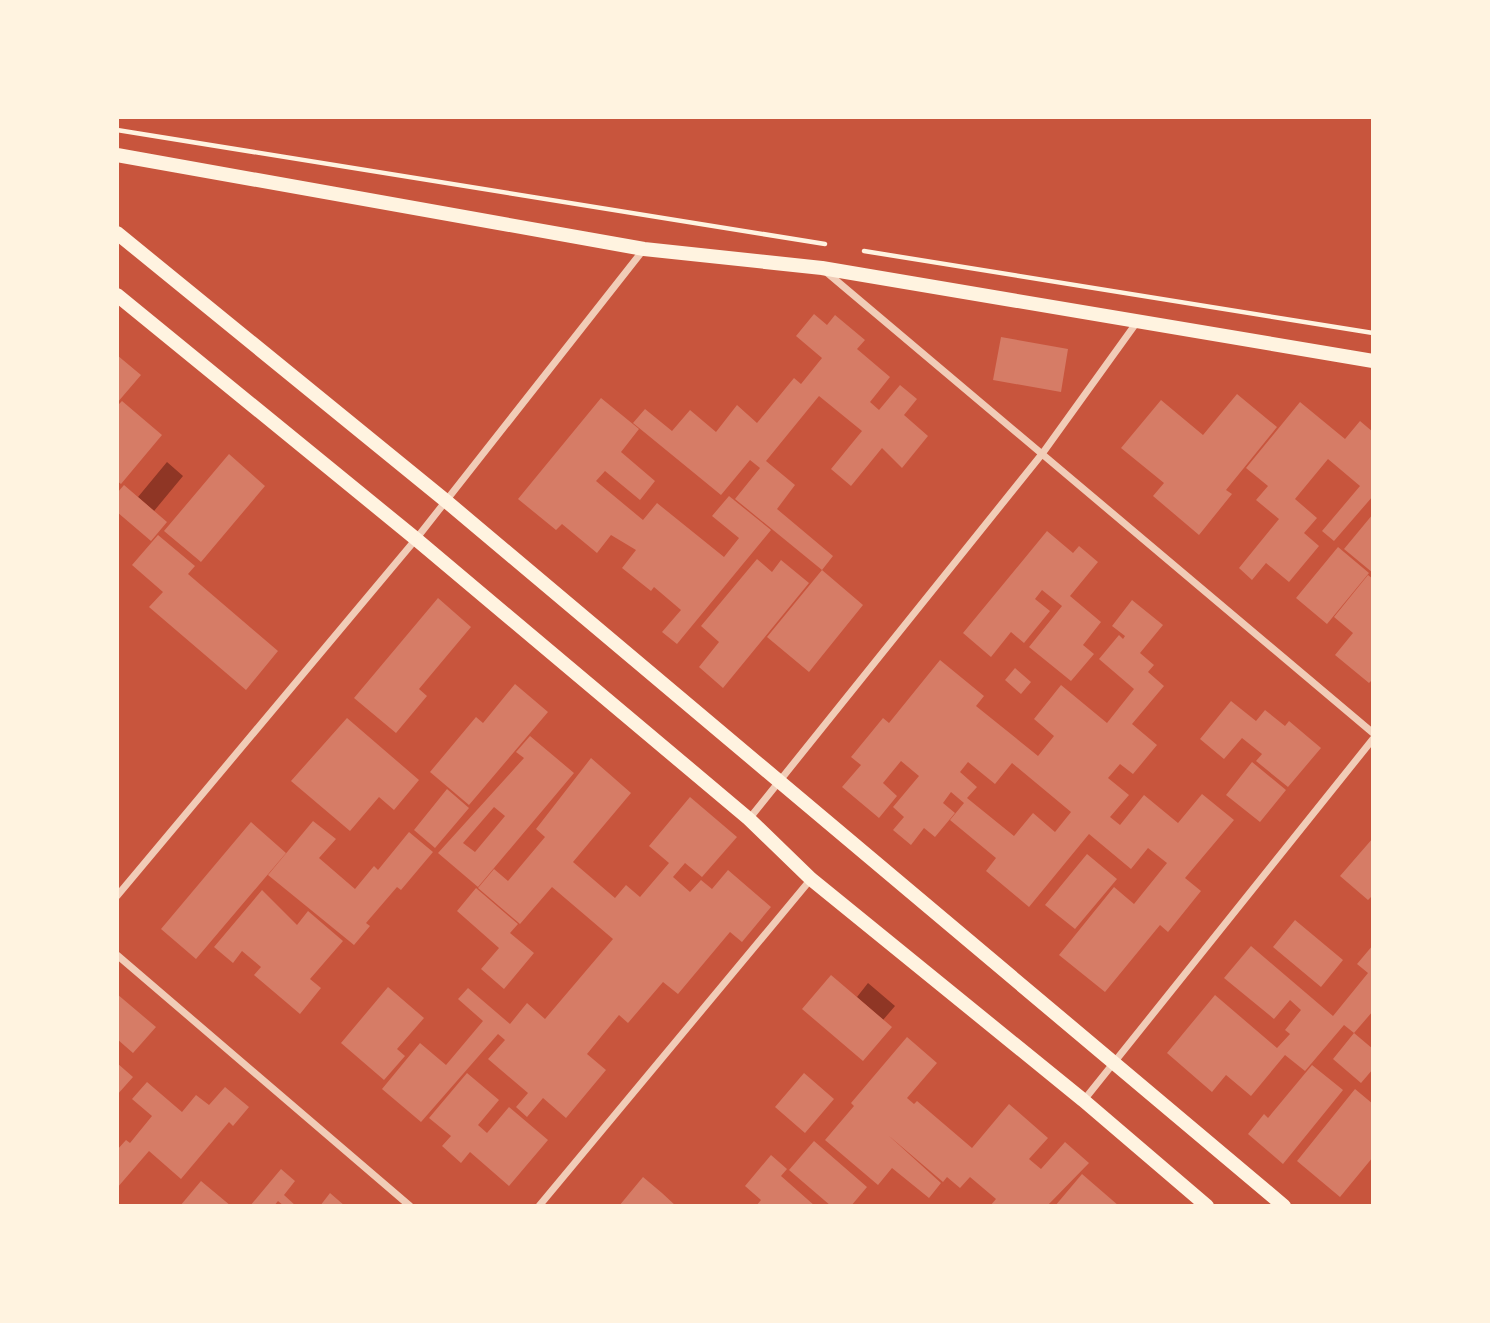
<svg xmlns="http://www.w3.org/2000/svg" width="1490" height="1323" font-family="Rubik,sans-serif">
<style>
.water{fill:#8f3625}
.building{fill:#d67c66;fill-rule:evenodd}
.lines{fill:none;stroke-linecap:round;stroke-linejoin:round}
.path{stroke:#fff3e0;stroke-width:4.5}
.minor{stroke:#f1ccb7;stroke-width:7}
.secondary{stroke:#fff3e0;stroke-width:14}
</style>
<rect width="100%" height="100%" fill="#c8553d"/>
<path class="water" d="M167,462L183,476L154,511L138,497Z
M868,983L895,1006L883,1020L857,997Z"/>
<path class="building" d="M814,314L827,325L835,315L865,340L857,349L890,377L870,402L879,410L900,385L917,399L904,415L928,436L902,468L882,448L851,486L831,469L862,431L819,396L766,461L795,485L777,509L833,556L822,570L735,499L760,468L750,460L721,495L633,423L645,409L672,431L690,410L716,432L737,405L757,423L794,378L801,384L822,358L796,336Z
M1001,337L1068,349L1061,392L993,380Z
M117,355L141,375L117,403Z
M1237,394L1277,427L1226,490L1232,494L1199,535L1153,496L1164,483L1121,448L1161,400L1203,435Z
M601,398L639,429L621,452L655,481L640,500L605,471L596,481L643,520L657,503L724,557L739,538L712,516L729,496L771,530L677,644L662,632L681,610L654,587L651,591L622,568L636,550L611,535L597,553L562,524L556,530L518,499Z
M122,401L162,435L121,484L117,481V406Z
M1300,402L1345,439L1360,421L1373,432V496L1334,541L1322,531L1360,486L1328,459L1295,499L1317,518L1304,533L1319,546L1289,582L1266,563L1252,580L1239,568L1279,519L1256,500L1268,486L1246,468Z
M229,454L265,486L201,562L164,531Z
M124,485L167,522L151,541L117,512V493Z
M1373,514V573L1344,549Z
M1047,531L1073,553L1079,546L1098,562L1070,596L1101,622L1083,645L1094,654L1071,681L1029,647L1062,606L1042,590L1035,599L1050,611L1024,643L1011,632L991,657L963,633Z
M158,535L195,566L188,574L278,651L246,690L149,607L163,592L132,565Z
M1338,547L1369,573L1327,624L1296,598Z
M757,559L772,572L781,560L809,583L723,688L699,667L719,642L701,626Z
M822,570L863,605L809,672L767,637Z
M1368,575L1373,579V679L1369,683L1335,655L1353,633L1334,617Z
M438,598L471,627L419,689L427,696L396,733L354,698Z
M1132,600L1163,625L1140,653L1154,665L1148,672L1164,686L1132,724L1157,745L1133,774L1120,764L1108,778L1129,795L1110,817L1120,825L1144,795L1178,823L1202,794L1234,820L1185,878L1201,891L1168,932L1160,925L1105,992L1059,955L1114,887L1134,904L1167,863L1148,848L1131,869L1089,834L1029,907L986,871L996,858L950,820L964,803L951,792L943,803L955,813L935,837L924,828L911,845L893,830L904,817L893,807L919,776L901,761L883,783L897,796L879,818L842,787L861,765L851,757L883,718L889,723L940,660L984,696L976,706L1038,756L1054,736L1034,719L1061,685L1107,723L1134,689L1099,659L1119,635L1123,639L1125,636L1112,626ZM968,762L995,784L1012,763L1071,812L1055,832L1033,813L1014,836L967,798L977,787L960,772Z
M1015,668L1031,682L1021,694L1005,680Z
M515,684L548,712L469,805L430,772L476,717L483,723Z
M1231,701L1256,721L1265,710L1285,726L1289,721L1321,748L1288,787L1256,761L1262,754L1242,738L1224,759L1200,739Z
M347,718L419,780L394,810L379,797L350,831L291,781Z
M530,736L574,773L478,887L438,853L524,758L516,752ZM494,807L505,816L475,852L463,843Z
M591,758L631,793L573,862L615,898L626,885L640,897L669,863L649,846L690,797L737,837L702,877L685,863L673,877L690,892L701,880L712,889L728,870L771,907L742,942L730,932L678,994L663,982L628,1023L619,1015L587,1054L606,1070L566,1118L543,1098L527,1117L516,1107L528,1093L488,1059L505,1040L498,1034L421,1122L382,1089L420,1043L446,1065L483,1021L458,999L468,988L510,1024L527,1003L545,1019L613,939L552,887L520,924L478,888L494,869L508,881L545,837L536,829Z
M1252,762L1286,790L1260,822L1226,795Z
M447,789L469,808L435,848L414,830Z
M313,821L336,839L319,858L355,889L374,866L378,870L409,832L433,852L401,890L397,887L366,923L370,926L354,945L268,875Z
M251,822L286,853L196,959L161,929Z
M1373,838V895L1368,900L1340,876Z
M1087,854L1117,879L1075,929L1045,905Z
M476,888L518,924L510,933L534,953L504,989L481,969L499,948L457,911Z
M262,890L297,925L308,911L343,941L310,979L321,988L300,1014L254,975L261,967L242,951L233,963L214,947Z
M1295,920L1343,960L1321,987L1273,947Z
M1373,945V1011L1354,1033L1344,1025L1305,1071L1285,1055L1251,1096L1226,1075L1212,1092L1167,1053L1215,995L1277,1048L1290,1034L1285,1030L1301,1010L1290,1000L1274,1019L1224,978L1251,946L1333,1016L1368,973L1357,964Z
M831,975L892,1027L863,1061L802,1009Z
M388,987L424,1018L397,1049L405,1056L384,1080L341,1043Z
M117,994L156,1027L133,1053L117,1039Z
M1354,1033L1373,1049V1069L1361,1083L1333,1059Z
M907,1037L937,1063L907,1098L914,1104L917,1101L972,1148L1009,1104L1048,1138L1029,1159L1041,1169L1065,1142L1089,1163L1047,1206H990L996,1199L970,1177L960,1188L947,1177L943,1182L888,1135L941,1183L929,1198L892,1168L878,1185L825,1140L854,1106L851,1103Z
M117,1063L133,1077L117,1095Z
M1312,1065L1343,1090L1283,1164L1248,1134L1264,1114L1268,1118Z
M467,1073L499,1100L478,1125L487,1133L509,1107L548,1140L509,1186L470,1152L461,1163L442,1146L451,1136L429,1118Z
M804,1073L834,1099L805,1133L775,1107Z
M147,1082L182,1112L196,1095L209,1105L225,1087L249,1107L233,1126L229,1122L181,1179L149,1151L117,1188V1150L126,1140L130,1143L152,1116L132,1099Z
M1355,1089L1373,1104V1157L1340,1197L1297,1161Z
M814,1141L867,1187L851,1206H831L789,1170Z
M771,1155L787,1169L781,1176L815,1206H756L761,1200L745,1186Z
M281,1169L295,1181L284,1195L296,1206H284L278,1201L274,1206H250Z
M1082,1174L1119,1206H1055Z
M643,1177L662,1193L676,1206H619Z
M201,1181L231,1206H180Z
M330,1193L345,1206H320Z"/>
<g class="lines">
<path class="path" d="M117,130L825,244
M864,251L1373,333"/>
<path class="minor" d="M825,271L1373,733
M749,819L1042,454L1137,322
M117,896L416,539L644,249
M117,955L410,1206
M1084,1100L1373,739
M539,1206L811,879"/>
<path class="secondary" d="M117,155L644,249L822,268L1373,361
M117,233L446,501L1284,1206
M117,295L416,539L749,819L811,879L1083,1100L1207,1206"/>
</g>
<rect width="1490" height="1323" fill="none" stroke="#fff3e0" stroke-width="238"/>
</svg>
